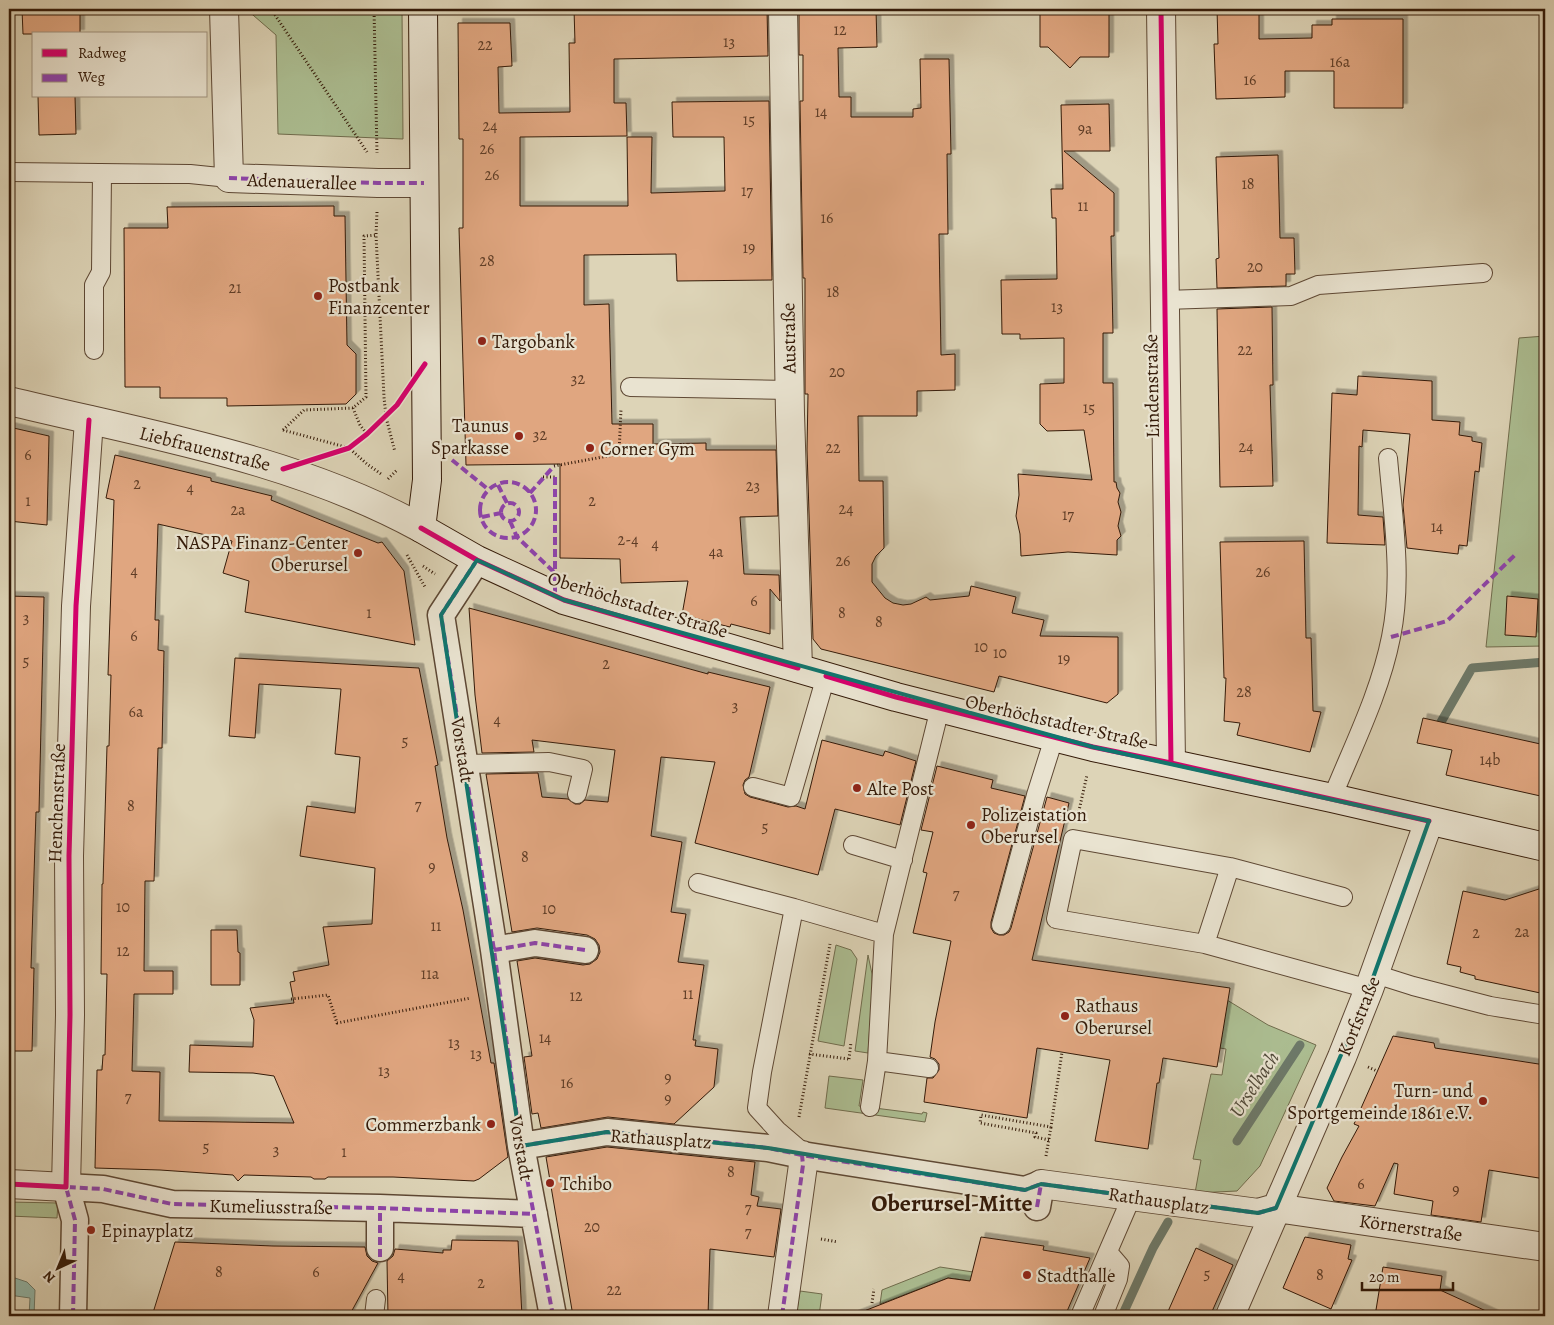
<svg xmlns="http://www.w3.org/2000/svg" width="1554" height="1325" font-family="Alegreya,serif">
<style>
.green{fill:#acbe92;stroke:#706c4d}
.water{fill:#93b8aa;stroke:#6d7969}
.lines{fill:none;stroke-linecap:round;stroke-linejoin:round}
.stream{stroke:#6d7969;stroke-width:9}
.building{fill:#e0a680;stroke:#341a08;filter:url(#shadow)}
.service-casing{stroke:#5e4834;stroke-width:20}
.pedestrian-casing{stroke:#5e4834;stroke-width:29}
.minor-casing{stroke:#5e4834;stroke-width:30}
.tertiary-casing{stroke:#5e4834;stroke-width:30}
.secondary-casing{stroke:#341a08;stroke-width:30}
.path{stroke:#341a08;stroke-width:3;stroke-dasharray:1 2.5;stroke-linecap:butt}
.service{stroke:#e9e3d0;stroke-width:18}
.pedestrian{stroke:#e9e3d0;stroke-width:26}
.minor{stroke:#e9e3d0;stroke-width:28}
.tertiary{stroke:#e9e3d0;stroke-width:28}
.secondary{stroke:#e9e3d0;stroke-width:28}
.quiet{stroke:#8e44ad;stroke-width:4;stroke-dasharray:8 4;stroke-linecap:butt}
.cycleway-casing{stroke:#e9e3d0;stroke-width:8}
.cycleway{stroke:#d6006c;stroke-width:5}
.marked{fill:none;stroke:#0f766e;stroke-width:4;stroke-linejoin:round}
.poi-dot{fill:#8f2418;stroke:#e9e3d0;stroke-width:2}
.labels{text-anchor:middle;stroke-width:4.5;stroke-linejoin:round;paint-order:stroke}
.number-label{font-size:16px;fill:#5f3d26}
.street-label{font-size:19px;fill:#341a08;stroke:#e9e3d0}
.poi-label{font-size:19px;fill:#341a08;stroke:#e9e3d0;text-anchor:start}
.water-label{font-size:20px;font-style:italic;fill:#504939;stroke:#e9e3d0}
.district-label{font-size:24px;font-weight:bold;fill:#341a08;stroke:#e9e3d0}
</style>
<defs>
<filter id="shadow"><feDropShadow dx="4.5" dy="-4.5" stdDeviation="0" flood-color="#0004"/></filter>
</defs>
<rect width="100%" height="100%" fill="#ddd4b7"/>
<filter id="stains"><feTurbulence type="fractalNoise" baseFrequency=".004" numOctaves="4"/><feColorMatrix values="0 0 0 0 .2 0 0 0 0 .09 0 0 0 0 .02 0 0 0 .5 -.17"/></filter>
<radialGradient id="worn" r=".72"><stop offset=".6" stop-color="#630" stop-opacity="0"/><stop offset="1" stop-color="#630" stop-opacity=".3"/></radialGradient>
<path class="green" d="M246,9H402L403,139L278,134L276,35Z
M1545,336V646L1486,647L1519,338Z
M836,945L851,950L857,959L844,1046L818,1041Z
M868,955L872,974V995L868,1053L855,1051Z
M1227,1000L1268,1025L1316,1045L1260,1166L1237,1191L1195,1193L1201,1160L1193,1159L1211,1074L1222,1075L1226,1049L1220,1048Z
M829,1076L863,1080L859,1106L922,1114L923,1112L927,1113L925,1122L825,1108Z
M9,1202L58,1203L57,1218L9,1216Z
M940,1267L973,1272L971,1281L948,1278L880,1304L882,1290Z
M800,1291L822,1294L819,1316H796Z"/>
<path class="water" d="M9,1276L27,1282L35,1290L34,1316H29L30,1298L9,1295Z"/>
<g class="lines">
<path class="stream" d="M1441,722L1472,668L1545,662
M1237,1141L1300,1045
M1122,1316L1153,1248L1168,1222"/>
</g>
<path class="building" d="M22,9H80V34H23Z
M574,9H767L768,56L614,59V103H626L627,136L520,137V206H628L627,137H652L651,193L725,191L724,137H673L672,102L769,101L772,280L677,281L676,254L584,255V305L609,304L612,424H653V444L706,443V450H776L778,516L740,517L744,574L779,575L780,601L770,589V634L731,624L730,627L682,615L688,581L621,583L620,559L560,558V464L466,465L459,228H463V139H459L458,23H510L512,66L498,67L499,113L570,112L569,43H575Z
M799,9H876L877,47L838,48L839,97H851V117H913V109L921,108L920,59H949L951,154H947L948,234H939L941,355L955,354V390L917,391V416H858L859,481H883L884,548L876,556L872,564V582L885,598L893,603L903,605L911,604L926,597L930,600L969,596L971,586L1016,597L1012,613L1044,620L1040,636L1118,637V694L1107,703L999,676L994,692L821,649L813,639L807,450L808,394H805V278H803L800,101H803V55H799Z
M1040,9H1109V57H1080L1070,68L1048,47H1040Z
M1217,9H1259V39L1312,38V25H1332V19H1403V108H1334V71H1285V97L1216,99L1214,44H1218Z
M38,96H75L76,134L39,135Z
M1109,104L1110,151H1064L1114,193V236H1111L1113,333H1103V383H1113L1114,482H1116L1117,488L1120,493L1118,502L1121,512L1118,526L1121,536L1117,540V555L1068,552L1021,556L1020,534L1016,516L1019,495L1018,474L1092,480L1084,430L1047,431L1040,424V384L1064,383V338L1020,339V334H1002L1001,280L1057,279L1056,218H1052L1051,189H1063L1061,105Z
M1278,155L1280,238H1294L1295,274H1286V286L1217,288L1216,259L1219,258L1216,157Z
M334,206V216H345L347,345L356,354V394L346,404L227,406V398H160V387H125L124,228H168L167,207Z
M1272,307L1273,385H1270L1273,486L1220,487L1217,309Z
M1358,376L1432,381V420L1460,422L1459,435L1472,437V441L1482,443L1479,472L1475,471L1467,546L1459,545L1458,554L1407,548L1403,505L1410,434L1363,430L1362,447L1359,446L1358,515L1383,517L1385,545L1327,543L1332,393L1357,395Z
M9,427L49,436L47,525L9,521Z
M115,455L211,478V481L272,496L271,500L378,543L382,542L404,571L415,645L245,612L249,581L223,573L232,541L158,524L155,620H159L158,650L164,651L162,748H158L154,881H145L144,971H173V994H134L132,1071L160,1072L159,1121L294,1123L274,1076L253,1073L189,1072L190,1045L253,1047L254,1020L250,1008L294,1003L290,982L295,981L293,972L329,965L323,927L372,924L375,868L300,856L307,806L355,813L360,757L335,754L341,689L259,684L255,738L229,736L235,658L419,668L438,765L435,766L447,838L463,910L491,1063H494L508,1157L479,1179L474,1181L393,1177H328L325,1179H314L311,1177L244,1175L238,1181L233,1175L160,1170L95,1168L97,1070H102L103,1055H105L107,974H101L102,884H103L107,746H109L111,675H108L114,500L106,498Z
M1304,541L1306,638H1311L1313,711L1321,712L1310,752L1237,735L1240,723L1224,721L1226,678H1224L1220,542Z
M9,596L44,597L39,812H36L31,968H34L32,1051H9Z
M1507,596L1538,599L1536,637L1505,635Z
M469,608L708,674V672L770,687L749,777L745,780L743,785L745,794L750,797L788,807L796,806L805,809L822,740L883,756L885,751L916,761L900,825L835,809L818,875L695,843L715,762L661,757L651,836L682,842L671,912L686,914L678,962L704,965L693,1040H696L695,1046L718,1049L714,1087L674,1124L608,1117L541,1128L538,1113L532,1114L524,1057L532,1056L517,961L535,958L583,965L590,964L597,959L600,952L599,945L595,939L587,935L537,928L512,932L486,774L538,773L542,797L568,799L575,804H580L585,800L608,802L615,750L532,740L534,752L482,753L475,695Z
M1423,718L1545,745V797L1446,775L1452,750L1417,743Z
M937,766L993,780L991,788L1025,796L991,922V928L994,933L999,935H1004L1009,932L1011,928L1047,797L1069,803L1032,960L1230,988L1217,1067L1163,1058L1159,1083H1157L1148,1149L1095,1141L1110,1060L1037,1048L1027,1118L924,1102L927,1078H933L939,1070V1064L935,1059L930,1057L935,1022L951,941L913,933L927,873L923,872L933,832L921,830Z
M1545,887V994L1475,979V976L1460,972L1461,967L1447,964L1463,891L1505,900Z
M211,930H237L238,952L240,953V985H211Z
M1393,1036L1434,1043L1435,1048L1545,1065V1179L1489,1170L1481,1222L1431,1215L1433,1201L1394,1194L1398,1164L1394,1163L1375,1206L1334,1201L1327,1188L1342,1157L1359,1126L1354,1124Z
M607,1147L755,1162L751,1195L759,1197L757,1206L781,1209L774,1257L710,1249L708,1316H573L546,1157Z
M981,1237L1044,1246L1043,1250L1090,1258L1065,1316H854V1315L948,1278L970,1281Z
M1305,1237L1351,1245L1348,1259L1352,1260L1331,1309L1283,1288Z
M452,1240L518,1241L522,1316H388L387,1261L393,1256L395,1249L443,1253V1250H451Z
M175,1242L273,1246L365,1247L367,1256L372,1261L378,1263L349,1316H152Z
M1196,1248L1233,1265L1218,1298L1210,1316H1166Z
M1383,1267L1442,1276L1440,1290L1497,1316H1375Z"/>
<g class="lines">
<defs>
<path id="service" d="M9,172L190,174L229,178
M1165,300L1291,296L1318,285L1483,273
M94,350V285L101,272L102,173
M630,387L789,390
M466,764L549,762L583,769L577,794
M753,787L791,797L826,676
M1332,798C1353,746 1380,693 1391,637C1403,579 1393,517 1388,458
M853,845L903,860
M1230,867L1343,897
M698,883L794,908
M1001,925L1036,795L1054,738
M1205,944L1230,867L1073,839L1056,919L1205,944L1369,989
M1375,974L1413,986L1490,1006L1545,1015
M877,1061L929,1068
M870,1107L877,1061L884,934
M802,1155L798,1148L777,1130L757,1108L762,1072L794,908L884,934L940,708
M374,1316L376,1299
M1080,1316L1132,1196
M1103,1316L1118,1279L1120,1266L1108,1252"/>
<path id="pedestrian" d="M477,560L441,615L494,950L521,1146L553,1316
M494,950L535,943L585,950
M521,1146L607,1132L768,1148L802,1155L1025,1190L1041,1184L1037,1207
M380,1248V1208
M73,1316L75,1220L66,1187L103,1189L172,1204L380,1208L534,1214"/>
<path id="minor" d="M224,9L229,178L378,183H424
M783,9L790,414L798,668
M1161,9L1171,763
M9,1184L66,1187L70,1015L69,856L76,606L89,420
M1041,1184L1258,1213L1276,1208L1545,1247
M782,1316L803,1165L802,1155
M1230,1316L1342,1057L1369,989L1429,821"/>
<path id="tertiary" d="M9,401C149,435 293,458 421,528"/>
<path id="secondary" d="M423,9L427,480L421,528L477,560L564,600L896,697L1093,747L1332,798L1545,847"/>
</defs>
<use href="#service" class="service-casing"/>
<use href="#pedestrian" class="pedestrian-casing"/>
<use href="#minor" class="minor-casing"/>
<use href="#tertiary" class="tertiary-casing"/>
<use href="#secondary" class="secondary-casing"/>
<path class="path" d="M271,9L367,152
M374,9L377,153
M377,212L376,235L384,397L386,417L395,452
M353,408L360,425L367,434
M283,430L304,410L353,408L366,397L364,236L376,235
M283,430L349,448L367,464L381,474
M554,466L619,454L621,409
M543,477H555
M388,479L397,470
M407,555L425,587
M423,566L435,574
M1078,815L1087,775
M291,999L328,995L337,1023L471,998
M809,1054L849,1059
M849,1059L851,1042
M1368,1067L1377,1071
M799,1117L830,944
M1049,1140L1035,1137L1036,1133L980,1123L981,1115L1051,1127L1062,1052
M1046,1156L1051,1127
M821,1239L838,1242
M872,1303L874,1289"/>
<use href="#service" class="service"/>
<use href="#pedestrian" class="pedestrian"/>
<use href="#minor" class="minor"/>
<use href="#tertiary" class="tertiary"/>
<use href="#secondary" class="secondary"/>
<path class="quiet" d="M229,178L378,183H424
M452,460L489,490
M555,477V596
M480 510a28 28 0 1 1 56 0a28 28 0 1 1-56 0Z
M498,485L507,503
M530,493L554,466
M501 512a9 9 0 1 1 18 0a9 9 0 1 1-18 0Z
M482,517L501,513
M510,521L517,537L555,573
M477,560L441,615L494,950L521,1146L553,1316
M1391,637L1447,621L1516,554
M494,950L535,943L585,950
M521,1146L607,1132L734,1144L768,1148L802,1155L1025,1190L1041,1184L1258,1213L1276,1208
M1037,1207L1041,1184
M380,1257V1208
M73,1316L75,1220L66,1187L103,1189L172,1204L380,1208L534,1214
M782,1316L803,1165L802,1155"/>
<defs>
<path id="cycleway" d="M1161,9L1171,763
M283,469L349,448L367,434L397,405L425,364
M421,528L477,560L564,600L798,668
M826,676L896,697L1093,747L1171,763L1429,821
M9,1184L66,1187L70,1015L69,856L76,606L89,420"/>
</defs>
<use href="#cycleway" class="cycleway-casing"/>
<use href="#cycleway" class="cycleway"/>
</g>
<path class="marked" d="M477,560L564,600L1093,747L1429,821L1369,989L1276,1208L1258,1213L1041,1184L1025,1190L768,1148L607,1132L521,1146L441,615Z"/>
<g class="poi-dot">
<circle cx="318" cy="296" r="5"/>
<circle cx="482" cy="341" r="5"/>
<circle cx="519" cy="436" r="5"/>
<circle cx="590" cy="448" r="5"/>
<circle cx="358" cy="553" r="5"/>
<circle cx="857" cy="788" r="5"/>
<circle cx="971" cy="825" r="5"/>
<circle cx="1065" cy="1016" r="5"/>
<circle cx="1483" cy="1101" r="5"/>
<circle cx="491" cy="1124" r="5"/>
<circle cx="550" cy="1183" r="5"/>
<circle cx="91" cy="1230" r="5"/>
<circle cx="1027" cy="1275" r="5"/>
</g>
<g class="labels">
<g class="number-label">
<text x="840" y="35">12</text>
<text x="729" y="47">13</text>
<text x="485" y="50">22</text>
<text x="1340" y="67">16a</text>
<text x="1250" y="85">16</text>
<text x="821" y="117">14</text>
<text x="749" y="125">15</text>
<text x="490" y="131">24</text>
<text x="1085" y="134">9a</text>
<text x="487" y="154">26</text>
<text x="492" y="180">26</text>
<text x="1248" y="189">18</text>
<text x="747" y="196">17</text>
<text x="1083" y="211">11</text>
<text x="827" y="223">16</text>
<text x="749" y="253">19</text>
<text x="487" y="266">28</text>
<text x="1255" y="272">20</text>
<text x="235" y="293">21</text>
<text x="833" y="297">18</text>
<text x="1057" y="312">13</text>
<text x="1245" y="355">22</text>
<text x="837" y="377">20</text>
<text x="578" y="384">32</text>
<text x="1089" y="413">15</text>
<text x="540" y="440">32</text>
<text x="1246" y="452">24</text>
<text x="833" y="453">22</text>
<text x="28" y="460">6</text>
<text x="137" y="489">2</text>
<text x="753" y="491">23</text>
<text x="190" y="493">4</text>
<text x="28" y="506">1</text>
<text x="592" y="506">2</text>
<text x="846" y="514">24</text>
<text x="238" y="515">2a</text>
<text x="1068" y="520">17</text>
<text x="1437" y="532">14</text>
<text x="628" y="545">2-4</text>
<text x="655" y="549">4</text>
<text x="716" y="557">4a</text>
<text x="843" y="566">26</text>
<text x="134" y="576">4</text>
<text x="1263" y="577">26</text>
<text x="754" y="606">6</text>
<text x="369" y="618">1</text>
<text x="842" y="618">8</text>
<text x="26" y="623">3</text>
<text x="879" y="627">8</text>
<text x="134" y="641">6</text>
<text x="981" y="652">10</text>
<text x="1000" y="658">10</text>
<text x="1064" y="664">19</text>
<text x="26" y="666">5</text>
<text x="606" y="669">2</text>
<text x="1244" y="697">28</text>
<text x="735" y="711">3</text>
<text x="136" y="717">6a</text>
<text x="497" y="725">4</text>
<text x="405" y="746">5</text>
<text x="1490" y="765">14b</text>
<text x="418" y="810">7</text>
<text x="131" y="811">8</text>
<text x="765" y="832">5</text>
<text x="525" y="862">8</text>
<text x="432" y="872">9</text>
<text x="956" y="899">7</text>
<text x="123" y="912">10</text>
<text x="549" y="914">10</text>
<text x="436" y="931">11</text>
<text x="1522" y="937">2a</text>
<text x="1476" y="938">2</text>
<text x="123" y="956">12</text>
<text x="430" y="979">11a</text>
<text x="688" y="999">11</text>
<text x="576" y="1001">12</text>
<text x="545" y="1043">14</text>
<text x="454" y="1048">13</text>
<text x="476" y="1059">13</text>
<text x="384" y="1076">13</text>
<text x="668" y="1083">9</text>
<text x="567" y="1088">16</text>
<text x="128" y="1102">7</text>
<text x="668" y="1104">9</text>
<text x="206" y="1152">5</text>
<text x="276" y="1155">3</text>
<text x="344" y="1157">1</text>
<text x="731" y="1177">8</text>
<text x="1361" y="1189">6</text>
<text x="1456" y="1195">9</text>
<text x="748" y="1213">7</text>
<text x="592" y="1232">20</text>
<text x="748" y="1237">7</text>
<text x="219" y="1277">8</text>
<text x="316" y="1277">6</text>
<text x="1207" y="1279">5</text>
<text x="1320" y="1280">8</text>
<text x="401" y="1281">4</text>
<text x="481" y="1288">2</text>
<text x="614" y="1295">22</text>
</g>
<g class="street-label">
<text transform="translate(302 181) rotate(2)" y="7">Adenauerallee</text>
<text transform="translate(788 338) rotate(-91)" y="7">Austraße</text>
<text transform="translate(1151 386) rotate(-91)" y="7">Lindenstraße</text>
<text transform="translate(205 448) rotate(14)" y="7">Liebfrauenstraße</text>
<text transform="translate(638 604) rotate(17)" y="7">Oberhöchstadter Straße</text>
<text transform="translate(1057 721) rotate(13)" y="7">Oberhöchstadter Straße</text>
<text transform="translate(463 750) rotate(81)" y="7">Vorstadt</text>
<text transform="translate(56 803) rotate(-88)" y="7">Henchenstraße</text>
<text transform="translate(1358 1016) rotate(-68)" y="7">Korfstraße</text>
<text transform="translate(661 1138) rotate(4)" y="7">Rathausplatz</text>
<text transform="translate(522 1148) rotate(80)" y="7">Vorstadt</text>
<text transform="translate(1159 1200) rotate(8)" y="7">Rathausplatz</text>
<text transform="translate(271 1206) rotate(1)" y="7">Kumeliusstraße</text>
<text transform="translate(1411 1227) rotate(8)" y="7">Körnerstraße</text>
</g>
<g class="poi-label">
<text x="328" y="292">Postbank<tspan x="328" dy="22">Finanzcenter</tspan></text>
<text x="492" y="348">Targobank</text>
<text x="509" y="432" text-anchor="end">Taunus<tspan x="509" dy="22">Sparkasse</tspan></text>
<text x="600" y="455">Corner Gym</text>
<text x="348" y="549" text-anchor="end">NASPA Finanz-Center<tspan x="348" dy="22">Oberursel</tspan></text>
<text x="867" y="795">Alte Post</text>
<text x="981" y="821">Polizeistation<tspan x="981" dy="22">Oberursel</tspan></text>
<text x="1075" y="1012">Rathaus<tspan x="1075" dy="22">Oberursel</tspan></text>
<text x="1473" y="1097" text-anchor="end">Turn- und<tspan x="1473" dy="22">Sportgemeinde 1861 e.V.</tspan></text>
<text x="481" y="1131" text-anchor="end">Commerzbank</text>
<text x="560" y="1190">Tchibo</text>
<text x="101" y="1237">Epinayplatz</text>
<text x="1037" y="1282">Stadthalle</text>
</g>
<g class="water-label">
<text transform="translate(1254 1084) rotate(-57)" y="7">Urselbach</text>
</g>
<g class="district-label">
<text x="952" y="1211">Oberursel-Mitte</text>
</g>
</g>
<rect width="1554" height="1325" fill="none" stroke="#ddd4b7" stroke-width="30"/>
<rect x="10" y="10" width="1534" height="1305" fill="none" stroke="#341a08" stroke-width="2.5"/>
<rect x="15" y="15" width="1524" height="1295" fill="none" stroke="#341a08"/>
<rect x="32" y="32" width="175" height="65" fill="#e9e3d0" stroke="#a19380"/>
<rect x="42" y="49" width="25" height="8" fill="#d6006c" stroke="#a19380"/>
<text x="78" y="58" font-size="15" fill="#341a08">Radweg</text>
<rect x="42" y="74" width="25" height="8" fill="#8e44ad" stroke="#a19380"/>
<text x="78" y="82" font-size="15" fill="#341a08">Weg</text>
<g transform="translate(58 1268) rotate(224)" stroke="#e9e3d0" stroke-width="4" paint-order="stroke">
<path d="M0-4L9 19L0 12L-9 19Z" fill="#341a08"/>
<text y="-8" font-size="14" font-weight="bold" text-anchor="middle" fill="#341a08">N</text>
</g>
<path d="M1362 1282v8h91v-8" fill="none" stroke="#341a08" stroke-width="2.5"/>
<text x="1369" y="1282" font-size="15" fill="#341a08" stroke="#e9e3d0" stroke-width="4" paint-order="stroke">20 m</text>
<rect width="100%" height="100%" filter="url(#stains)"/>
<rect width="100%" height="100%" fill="url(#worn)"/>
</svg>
